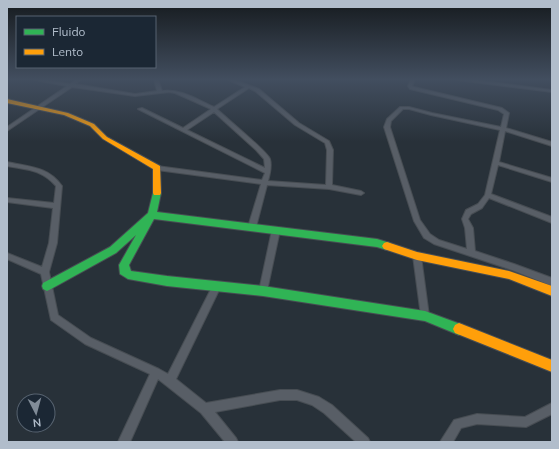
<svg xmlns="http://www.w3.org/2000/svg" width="559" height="449" font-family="Mulish,sans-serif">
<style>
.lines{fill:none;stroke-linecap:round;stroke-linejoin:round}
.street-casing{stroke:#474d53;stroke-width:2}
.fast-casing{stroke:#474d53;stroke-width:2}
.slow-casing{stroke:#474d53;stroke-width:2}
.street{fill:#585e66;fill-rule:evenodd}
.fast{fill:#30b455;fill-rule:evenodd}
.slow{fill:#ff9f0a;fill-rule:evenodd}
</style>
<rect width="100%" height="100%" fill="#283139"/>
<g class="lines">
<defs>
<path id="street" d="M30,79H40L70,84L77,79H82L75,84L135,94L157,91L154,79H158L162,91C180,88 198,100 214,107L245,87L226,79H232L259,89L299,123L329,141L333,150L332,185L361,191L364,193L361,195L329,189L267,185L256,227L254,229H250L248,227L261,184L157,170L154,168L157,166L262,180L265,173L138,109L142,108L183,128L211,109L175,93L169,92L135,96L72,87L7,131V127L67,86ZM249,88L255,91L295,125L325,143L327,150L326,185L268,181C270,174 272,166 270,159C267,151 226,118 217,109ZM214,112L256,150L264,159L265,168L187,130Z
M411,79H415L412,86L414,87L502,108L509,113L506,128L552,142V146L505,131L499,162L552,178V182L498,165L491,194L552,217V223L489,198L482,208L471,214L468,219L473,228L475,251L514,264L552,278V286L512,270L434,244L424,238L414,221L384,127L387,119L400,107H409L432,113L501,127L504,114L498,110L410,89L408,86ZM403,109H409L431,115L500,130L485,195L478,204L466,210L462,219L465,228L467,249L439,240L430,234L420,220L390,127L391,121Z
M456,79H468L552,90V92L458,80Z
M7,162C29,167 48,166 62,186L57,243L49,272L58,315L91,338L159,369L168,374L214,283L217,282L220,283L221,286L176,379L206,403L280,390H297L319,397L332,405L368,438L370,442H356L324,413L312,405L297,400H280L215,412L236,438L238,442H225L201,413L158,379L130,442H118L150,374L85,344L51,320L41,274L7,259V253L42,267L49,243L53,208L7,202V198L54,203L56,186C41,169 27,170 7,166Z
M276,227L279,228L280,230L267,291L266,294L263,295L260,294L259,291L272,230L273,228Z
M417,253L420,254L421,256L429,316L428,319L425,320L422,319L421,316L413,256L414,254Z
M552,403V414L526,427L477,424L461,428L453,442H440L454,420L477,414L525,417Z"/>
<path id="fast" d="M157,190L161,193L157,212L377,239L390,243L392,246L390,249L387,250L377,247L154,219L129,265L131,271L167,276L263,286L425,311L463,325L465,329L463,333L459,335L425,321L263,296L167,286L128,279L120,274L119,265L136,235L116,253L51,289L47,291L43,289L42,286L43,283L110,247L148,213L153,193Z"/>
<path id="slow" d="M7,99L68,113L94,124L107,137L160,166L161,193L160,195H154L153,193V169L103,139L90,126L64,115L7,103Z
M387,242L417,252L509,271L552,286V296L509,279L417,260L384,249L382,246L384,243Z
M459,323L552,360V372L455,333L453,329L455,325Z"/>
</defs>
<use href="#street" class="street-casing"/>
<use href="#fast" class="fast-casing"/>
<use href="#slow" class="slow-casing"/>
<use href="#street" class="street"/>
<use href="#fast" class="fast"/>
<use href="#slow" class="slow"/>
</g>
<linearGradient id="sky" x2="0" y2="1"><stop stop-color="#161b1f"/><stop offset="0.56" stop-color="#424e5f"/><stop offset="1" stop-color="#424e5f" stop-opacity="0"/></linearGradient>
<rect width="559" height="142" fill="url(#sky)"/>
<rect width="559" height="449" fill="none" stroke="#b1bdcb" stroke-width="16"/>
<rect x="16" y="16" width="140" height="52" fill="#1b2734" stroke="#576370"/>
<rect x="24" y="29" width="20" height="6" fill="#30b455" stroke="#576370"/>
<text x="52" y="36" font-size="12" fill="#b1bdcb">Fluido</text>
<rect x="24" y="49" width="20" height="6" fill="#ff9f0a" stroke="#576370"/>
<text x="52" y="56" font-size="12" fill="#b1bdcb">Lento</text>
<g transform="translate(36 413) rotate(174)"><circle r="19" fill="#1b2734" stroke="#576370"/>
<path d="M0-3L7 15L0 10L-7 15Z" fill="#818c98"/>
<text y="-6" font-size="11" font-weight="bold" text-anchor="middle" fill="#b1bdcb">N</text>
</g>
</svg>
